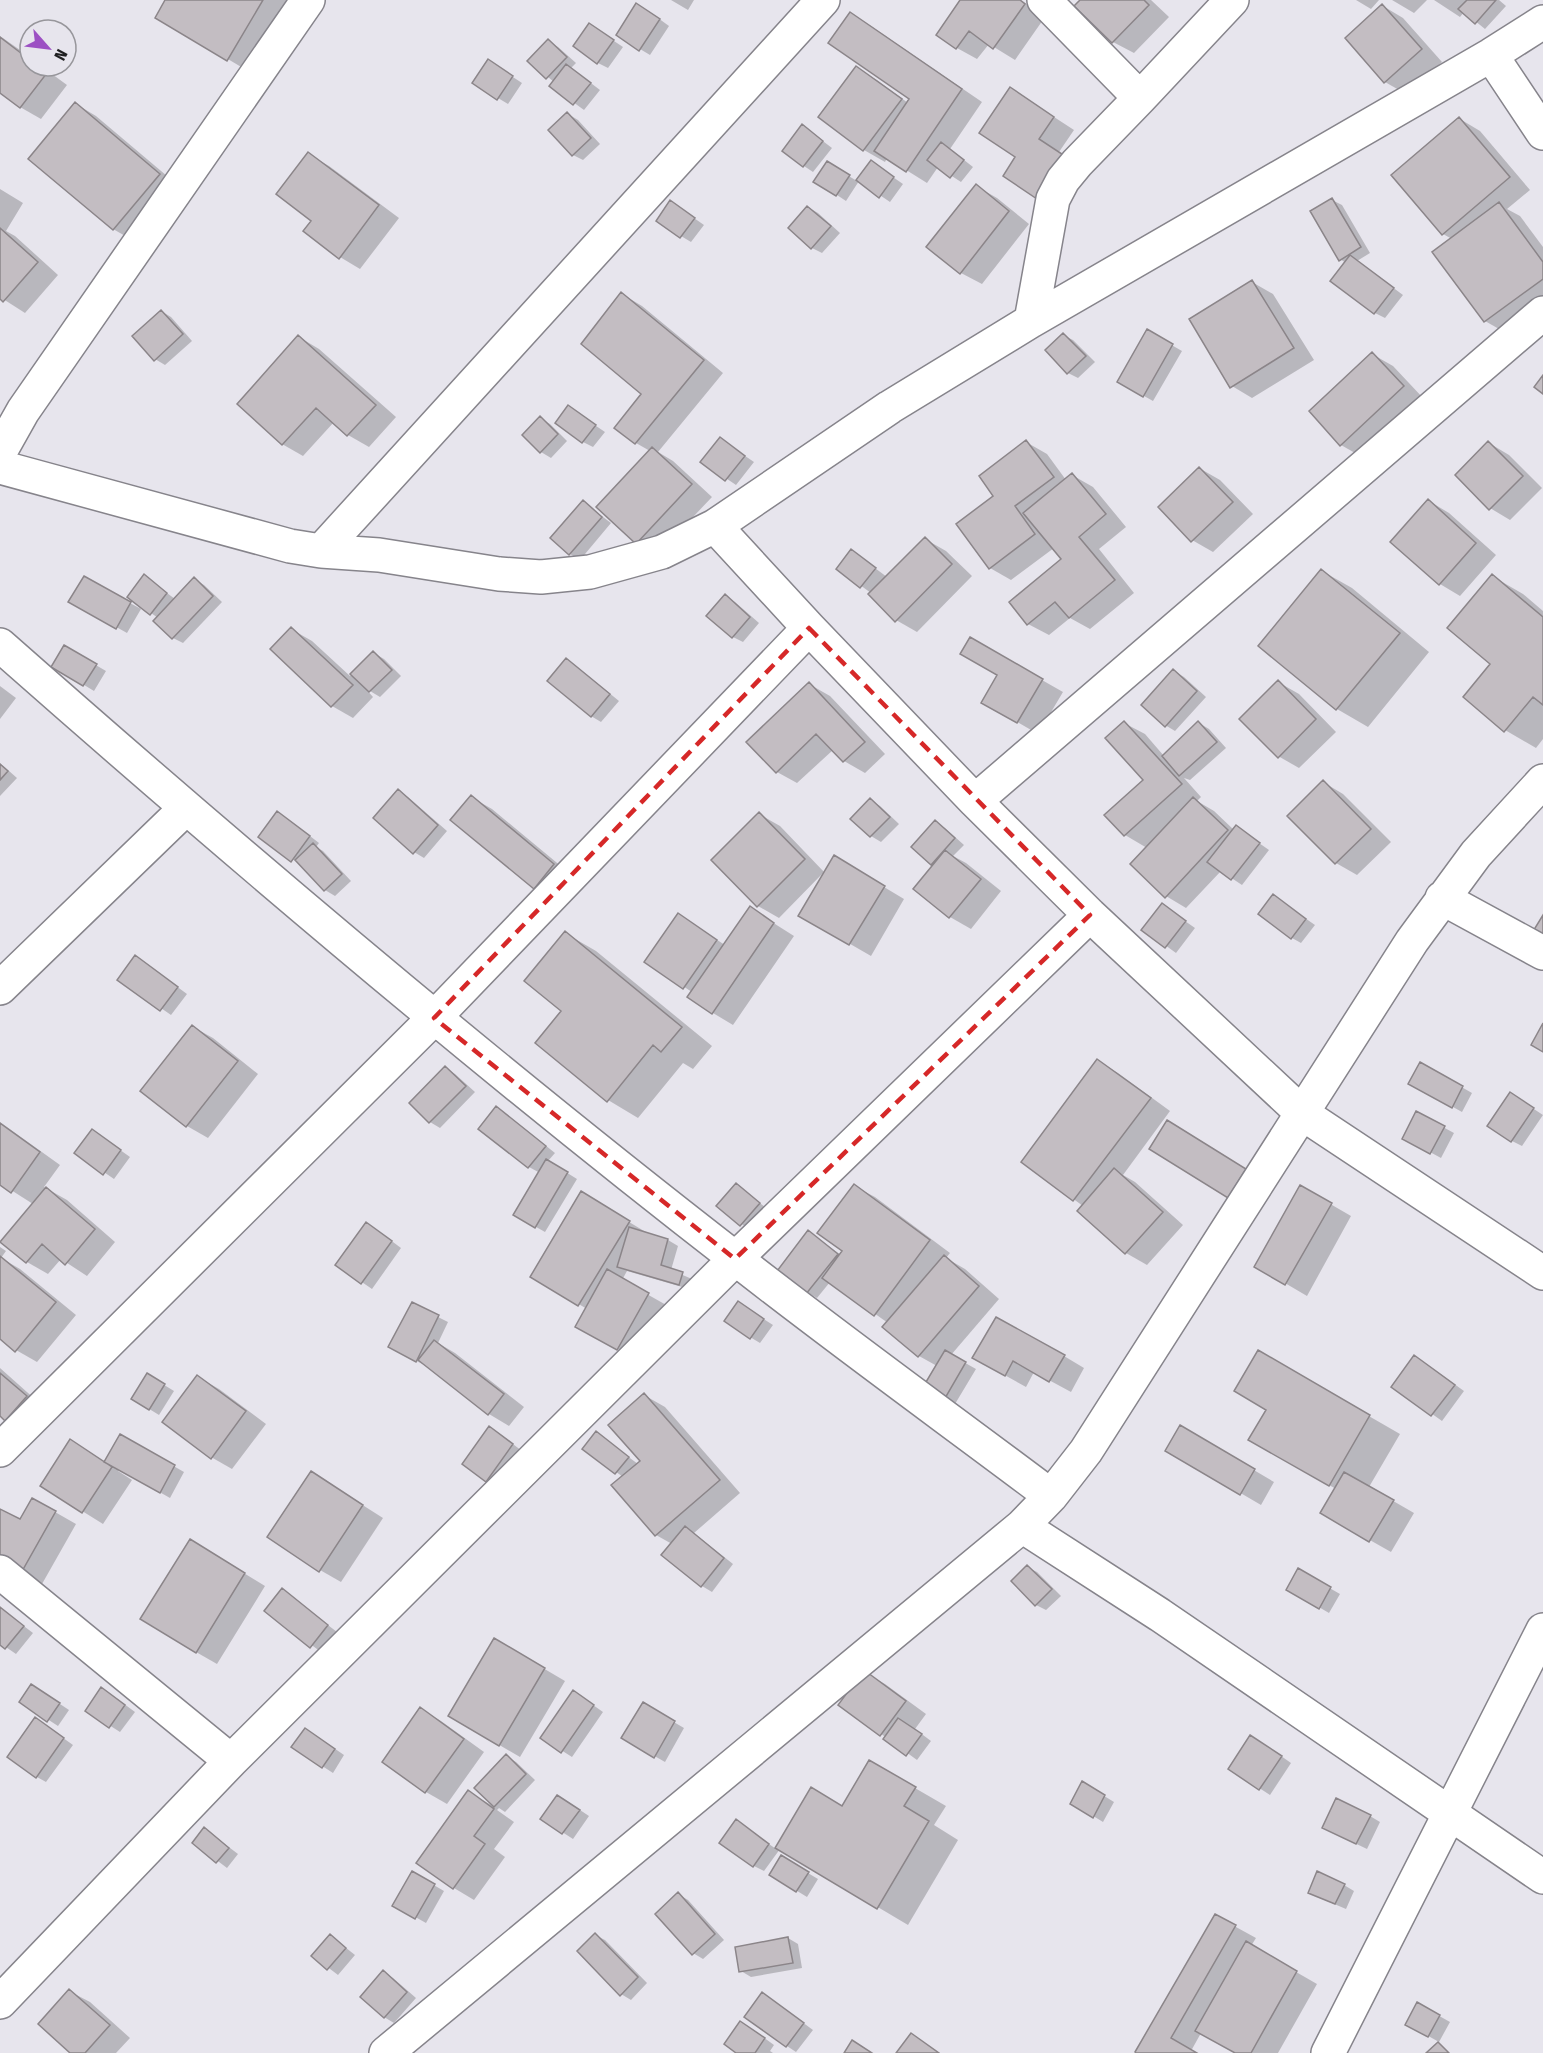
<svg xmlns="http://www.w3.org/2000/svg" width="1543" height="2053" font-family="'Fira Sans Condensed',sans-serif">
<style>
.shadow{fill:#0003}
.building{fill:#c3bdc2;stroke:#8b8589;stroke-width:1.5}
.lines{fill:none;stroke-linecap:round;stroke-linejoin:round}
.minor-casing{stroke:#86848b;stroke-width:36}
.minor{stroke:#fff;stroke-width:33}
.marked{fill:none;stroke:#d62828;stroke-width:4.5;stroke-dasharray:12 8;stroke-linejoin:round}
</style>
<rect width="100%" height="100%" fill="#e7e5ed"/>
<path class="shadow" d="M167,0H290L248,71L157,17Z
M671,0H694L688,10Z
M962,0H1021L1045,17L1015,60L989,44L977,59L957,48Z
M1082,0H1151L1169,17L1134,53L1113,42Z
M1356,0H1379L1371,9Z
M1392,0H1427L1414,13Z
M1434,0H1499L1506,6L1485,29L1464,12L1460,17Z
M1383,6L1403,18L1442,62L1406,94L1385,82Z
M647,10L669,26L650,55L640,49Z
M850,14L871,26L982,102L950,149L973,167L961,182L938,167L927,183L887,158L885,162L864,150L820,117L856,68L877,80L908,103L912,98Z
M599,31L623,47L608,68L598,63Z
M0,36L30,57V66H41L67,85L41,119L20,107L0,91Z
M548,41L558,47L576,63L571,68L600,90L584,110L551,86L554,82L529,61Z
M498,67L522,83L508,104L498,98Z
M1011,89L1074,130L1059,152L1088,171L1017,157Z
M76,104L96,116L180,187L134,241L113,229Z
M568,114L578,120L600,144L583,160L573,155Z
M1460,119L1480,131L1530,190L1507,209L1520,216L1543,247V306L1506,333L1485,321L1452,239L1443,234Z
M803,126L832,148L813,172L804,166Z
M308,154L329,166L399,218L360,269L340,257L313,221Z
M871,162L903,184L890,202L859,181L846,201L837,195V169L857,181Z
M976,186L997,198L1029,224L982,284L961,273Z
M0,189L23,203L6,231L15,236L58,275L25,313L0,297Z
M1332,200L1342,205L1370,253L1357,261L1403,295L1385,318L1375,313L1346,263L1340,259Z
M671,202L704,225L691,242L681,236Z
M808,207L818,213L840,233L822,253L812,248Z
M1252,282L1273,294L1314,360L1252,398L1232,386Z
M622,294L642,306L723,373L658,452L673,461L712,497L657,555L637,543L650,451L636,443L643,394Z
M161,311L171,317L192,341L165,365L155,359Z
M1147,331L1182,351L1153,401L1119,382Z
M1063,335L1073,340L1095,362L1078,378L1068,373Z
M299,337L319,349L396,417L369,447L348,435L334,422L303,456L282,444Z
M1372,354L1393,366L1424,399L1362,457L1341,445L1311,411Z
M568,407L605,432L593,447L583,442Z
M540,418L550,424L567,441L551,458L541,452L524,435Z
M720,439L754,462L736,485L702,462Z
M1026,442L1047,454L1066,480L1072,475L1093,487L1126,527L1099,549L1134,593L1090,629L1070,618L1049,635L1028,624L1063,559L1054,548L1011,580L990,568L995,496Z
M1489,443L1509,455L1542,488L1510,520L1490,508Z
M1199,468L1220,480L1253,514L1213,552L1192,540Z
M1429,501L1449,513L1496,555L1460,596L1440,584Z
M583,502L611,523L580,560L570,554Z
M925,539L946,551L972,576L917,632L896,620L871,593L838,569L852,551L887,577Z
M1322,571L1352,588L1429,652L1368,727L1337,709L1260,646Z
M144,576L175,599L194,579L204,585L222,602L183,643L173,638L158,618L129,597Z
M1492,576L1523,594L1543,611V739L1536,748L1505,730L1465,696L1492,664Z
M84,578L141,609L127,633L70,601Z
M725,596L735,602L759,623L743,642L733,637Z
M291,629L312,641L350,676L374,653L384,659L401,676L380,697L365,688L373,697L353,718L332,706Z
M970,639L1063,692L1038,734L983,702L999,674Z
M65,647L106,671L94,691L53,666Z
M566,660L576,666L619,701L601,722L591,716Z
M1174,671L1184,677L1206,697L1175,731L1165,725Z
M1278,682L1299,694L1336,732L1299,768L1278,756Z
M809,684L830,696L885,754L865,773L844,761L833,750L797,783L777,772Z
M0,686L16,698L0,719Z
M1124,723L1145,734L1164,756L1199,723L1209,729L1226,748L1190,780L1184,778L1201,797L1197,801L1214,811L1234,830L1236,827L1269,850L1242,885L1221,871L1186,908L1166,896L1147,848L1125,835L1145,780Z
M0,763L17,778L0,796Z
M1323,782L1343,794L1391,842L1357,875L1336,863L1289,816Z
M398,791L408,797L447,831L424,858L414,852Z
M471,797L492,809L574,877L556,900L535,888L452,820Z
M870,800L880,806L899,824L881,842L871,836L852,819Z
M759,814L780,826L825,873L834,857L904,899L871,956L800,915L824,872L779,918L758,906Z
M288,819L319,843L316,847L323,851L351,881L335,896L325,890L303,866L260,837Z
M935,822L945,828L964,845L953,856L966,863L1001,891L971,929L950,917L915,888L934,865L932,864Z
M1273,896L1315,925L1301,943L1292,938Z
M1162,905L1195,928L1176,953L1143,929Z
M750,908L794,936L733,1025L713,1013L692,992L646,962L678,915L725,945Z
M565,933L596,951L712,1046L693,1069L683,1063L638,1118L608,1100Z
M145,963L187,994L171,1015L119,979Z
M193,1027L213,1038L258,1074L208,1138L187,1126L142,1091Z
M1098,1061L1118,1073L1170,1111L1123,1175L1135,1182L1183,1225L1147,1265L1126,1253L1079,1210L1083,1206L1023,1162Z
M1421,1064L1472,1093L1462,1112L1410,1083Z
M446,1068L455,1074L475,1092L440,1128L430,1122Z
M1520,1100L1543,1115L1522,1146L1512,1141Z
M1417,1113L1454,1133L1441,1158L1404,1138Z
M506,1114L555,1153L548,1161L577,1179L545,1232L515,1215L540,1173L529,1167Z
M0,1122L60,1165L44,1187L67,1200L115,1242L87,1276L61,1259L48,1274L27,1262L2,1241L33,1204L0,1183Z
M102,1137L130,1157L114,1179L76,1153Z
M736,1185L769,1210L751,1231L718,1206Z
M854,1186L875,1197L950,1253L946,1258L965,1269L999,1299L951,1355L976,1369L955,1404L926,1387L937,1366L919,1356L888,1323L830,1282L817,1298L807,1292L809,1232L841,1255L844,1251Z
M1301,1187L1351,1216L1307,1296L1256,1266Z
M581,1193L649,1234L668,1240L678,1246L671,1270L692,1279L689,1289L627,1271L622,1280L668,1306L638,1360L597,1338L587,1309L532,1276Z
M377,1230L401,1248L372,1289L337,1265Z
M0,1247L6,1251L1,1258L20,1269L76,1315L37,1362L16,1350L0,1337Z
M748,1309L773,1325L760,1343L750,1337Z
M438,1317L448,1322L438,1343L455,1353L524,1407L509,1426L489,1414L427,1365L426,1366L390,1347Z
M1258,1352L1400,1434L1369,1487L1414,1513L1391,1552L1322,1513L1336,1489L1250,1439L1268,1409Z
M1064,1356L1084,1368L1071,1392L1034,1372L1026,1387L974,1358Z
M1425,1363L1464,1391L1442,1421L1393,1386Z
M0,1368L46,1409L27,1431L0,1414Z
M148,1375L174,1391L159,1415L133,1399Z
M198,1377L219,1389L266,1424L232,1469L211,1457Z
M644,1395L665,1407L740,1493L694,1533L733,1564L712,1592L702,1586L664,1555L672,1544L656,1535L613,1485L623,1477L585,1449L596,1433L638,1464L642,1461Z
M1181,1427L1274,1482L1261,1505L1167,1450Z
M500,1434L522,1451L496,1486L486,1481Z
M121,1436L184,1472L170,1498L119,1469L118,1471L132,1480L103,1524L42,1486L71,1441L106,1463Z
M312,1473L383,1518L341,1582L320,1570Z
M0,1510L20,1521L55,1512L76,1524L42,1584L0,1561Z
M211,1553L265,1586L217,1664L196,1652Z
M1027,1567L1037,1572L1061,1596L1046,1610L1036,1605Z
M1298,1570L1340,1594L1329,1613L1288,1589Z
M282,1590L337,1632L321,1652L266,1611Z
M0,1608L33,1633L16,1654L0,1643Z
M495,1640L565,1681L520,1757L450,1716Z
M864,1672L885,1684L926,1714L915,1729L931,1741L917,1760L840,1704Z
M42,1692L69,1710L58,1726L21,1702Z
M112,1695L135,1712L120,1732L87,1711Z
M583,1698L603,1712L572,1757L542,1738Z
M643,1704L684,1728L665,1762L623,1738Z
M421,1709L441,1721L484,1752L447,1804L426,1792L384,1762Z
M45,1725L73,1745L46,1782L37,1777Z
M315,1735L344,1755L333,1773L293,1747Z
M1261,1742L1291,1763L1270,1795L1230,1769Z
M506,1756L516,1762L535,1780L505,1812L499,1808L497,1810L514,1822L494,1849L505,1857L474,1900L454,1888L468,1792L495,1807L476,1788Z
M870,1762L946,1806L934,1825L958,1840L908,1925L780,1849L764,1871L754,1866L737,1821L776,1849L812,1789L843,1807Z
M1083,1783L1114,1802L1103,1822L1072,1803Z
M568,1802L589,1816L573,1839L542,1819Z
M1370,1816L1380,1822L1367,1849L1323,1828Z
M205,1829L238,1854L227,1868L194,1843Z
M781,1857L818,1879L807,1897L771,1875Z
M413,1873L444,1891L426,1923L394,1905Z
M1344,1885L1354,1891L1346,1909L1320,1898Z
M678,1894L688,1900L724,1940L703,1959L693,1953Z
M1216,1916L1256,1938L1251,1946L1317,1984L1278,2053H1237L1201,2033L1191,2051L1194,2053H1139Z
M595,1935L605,1940L647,1983L631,2000L621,1994Z
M331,1936L355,1955L338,1975L313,1956Z
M788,1938L798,1944L802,1968L751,1977L741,1971Z
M383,1972L393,1978L416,1998L394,2023L384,2017Z
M69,1991L90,2002L130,2038L116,2053H72Z
M772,2000L813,2030L796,2052L787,2046Z
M1418,2004L1450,2022L1439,2042L1407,2024Z
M751,2028L774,2045L770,2051L773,2053H739Z"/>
<path class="building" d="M165,0H263L227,61L155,18Z
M960,0H1020L1025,4L993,49L969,31L956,49L936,35Z
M1080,0H1144L1149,5L1112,43L1074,6Z
M1467,0H1496L1475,24L1458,9Z
M636,3L660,19L639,51L616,35Z
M1382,4L1422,49L1384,83L1345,38Z
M850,12L962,89L906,172L874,151L909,99L828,43Z
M589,23L614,40L597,64L573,46Z
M0,37L30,60V66H38L47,73L20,108L0,93Z
M548,39L567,57L546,79L527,61Z
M488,59L513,76L497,100L472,83Z
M566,64L591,83L573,105L549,86Z
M856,66L902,99L863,151L818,117Z
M1010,87L1054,117L1039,139L1068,158L1040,201L1003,176L1015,157L979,133Z
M75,102L160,174L113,230L28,159Z
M567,112L591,138L572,156L548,130Z
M1459,117L1510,177L1442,235L1391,175Z
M802,124L823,141L803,167L782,151Z
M941,142L964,160L950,178L927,160Z
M308,152L379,205L339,259L303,231L311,221L276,194Z
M871,160L894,177L879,198L856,180Z
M827,161L850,175L836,196L813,182Z
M976,184L1009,211L960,274L926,247Z
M1332,198L1361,247L1339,261L1310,211Z
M670,200L695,218L680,238L656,221Z
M1499,202L1543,262V279L1484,322L1432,252Z
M807,206L831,226L811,249L788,228Z
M0,228L38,262L3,302L0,299Z
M1350,255L1394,288L1374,314L1330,281Z
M1252,280L1294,348L1230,388L1189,319Z
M621,292L704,360L635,444L614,428L641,394L581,344Z
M161,310L183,334L154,361L132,336Z
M1147,329L1173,344L1143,397L1117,382Z
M1063,333L1086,356L1067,374L1045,350Z
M298,335L376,405L347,436L316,408L282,445L237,404Z
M1372,352L1404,386L1340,446L1309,411Z
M1543,375V394L1534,387Z
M568,405L596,425L582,443L555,423Z
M540,416L558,434L540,453L522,435Z
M720,437L745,456L725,481L700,462Z
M1026,440L1054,477L1015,506L1035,534L989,569L956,524L993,496L979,476Z
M1488,441L1523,476L1489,510L1455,475Z
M652,447L692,484L636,544L596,507Z
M1199,467L1233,502L1191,542L1158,507Z
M1072,473L1106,514L1079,537L1115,580L1069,618L1055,602L1027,625L1009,602L1061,559L1023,513Z
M1428,499L1476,543L1439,585L1390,542Z
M583,500L602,517L569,555L550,538Z
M925,537L952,564L895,622L868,594Z
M851,549L876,568L860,588L836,569Z
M1321,569L1400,633L1336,710L1258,646Z
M144,574L167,593L150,615L127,597Z
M1492,574L1543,617V705L1533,697L1504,732L1463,697L1490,664L1447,628Z
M84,576L131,602L116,629L68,602Z
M194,577L213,596L172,639L153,621Z
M725,594L750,617L732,638L706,616Z
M291,627L353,685L331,707L270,649Z
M970,637L1043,679L1017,723L981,703L997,675L960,654Z
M64,645L97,664L83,686L51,667Z
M373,651L392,670L369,692L350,674Z
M566,658L610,694L591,717L547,681Z
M1173,669L1197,691L1165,727L1141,705Z
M1278,680L1316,719L1278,758L1239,719Z
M809,682L865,742L843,762L816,734L776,773L746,742Z
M1124,721L1182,784L1124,836L1104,815L1143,780L1105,738Z
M1198,721L1217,742L1179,776L1162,756Z
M0,764L8,771L0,780Z
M1323,780L1371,829L1335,864L1287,816Z
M398,789L438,825L413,854L373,818Z
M471,795L554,864L534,889L450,820Z
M1193,797L1228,830L1165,898L1130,864Z
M870,798L890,817L870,837L850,819Z
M277,811L310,836L291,862L258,837Z
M759,812L805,859L757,907L711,860Z
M935,820L955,838L931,865L911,847Z
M1236,825L1260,843L1231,880L1207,862Z
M313,843L342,874L324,891L295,860Z
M945,850L981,879L949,918L913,889Z
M834,855L885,886L849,945L798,916Z
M1273,894L1306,919L1291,939L1258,914Z
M1162,903L1186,921L1165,948L1141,930Z
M750,906L774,923L712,1014L687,997Z
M678,913L717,940L683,989L644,962Z
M1543,915V939L1532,933Z
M565,931L682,1027L661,1052L653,1045L607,1102L535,1043L561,1011L524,981Z
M135,955L178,987L160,1011L117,980Z
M1543,1023V1052L1531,1045Z
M192,1025L238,1061L186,1127L140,1091Z
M1097,1059L1151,1098L1073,1201L1021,1162Z
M1420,1062L1463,1086L1452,1108L1408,1084Z
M445,1066L466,1086L429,1123L409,1103Z
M1510,1092L1534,1108L1511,1142L1487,1126Z
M496,1106L546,1146L528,1168L478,1129Z
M1416,1111L1445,1126L1430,1154L1402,1139Z
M1167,1120L1246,1169L1228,1198L1149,1149Z
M0,1123L40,1152L11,1193L0,1185Z
M92,1129L121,1150L103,1175L74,1153Z
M546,1159L568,1172L535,1228L513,1215Z
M1114,1168L1163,1212L1125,1254L1077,1211Z
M736,1183L760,1203L740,1226L716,1206Z
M854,1184L930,1240L874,1316L822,1278L842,1251L817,1233Z
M1300,1185L1332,1203L1285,1285L1254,1267Z
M46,1187L95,1229L65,1265L42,1244L26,1263L0,1242Z
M581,1191L630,1221L578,1306L530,1277Z
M366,1222L392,1241L361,1284L335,1265Z
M629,1227L668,1239L661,1265L683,1272L679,1285L617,1267Z
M808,1230L838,1254L806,1294L777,1271Z
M944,1255L979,1286L918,1357L882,1327Z
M0,1256L56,1302L15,1352L0,1339Z
M607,1269L649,1293L617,1350L575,1327Z
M738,1301L764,1319L750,1339L724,1321Z
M412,1302L439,1315L416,1362L388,1347Z
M996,1317L1065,1355L1049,1382L1013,1361L1005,1376L972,1358Z
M434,1340L504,1394L488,1415L418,1360Z
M945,1350L966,1362L944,1400L923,1387Z
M1258,1350L1370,1415L1329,1486L1248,1440L1266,1410L1234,1391Z
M1414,1355L1455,1385L1431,1416L1391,1387Z
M0,1373L27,1396L5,1421L0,1416Z
M147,1373L165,1384L149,1410L131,1399Z
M197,1375L246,1411L211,1459L162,1422Z
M644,1393L720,1480L655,1536L611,1485L640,1461L608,1425Z
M1180,1425L1255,1469L1240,1495L1165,1451Z
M489,1426L513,1444L486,1482L462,1464Z
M596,1431L629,1457L615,1474L582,1449Z
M120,1434L175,1465L160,1493L104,1462Z
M70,1439L112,1467L82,1513L40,1486Z
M311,1471L363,1505L319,1572L267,1537Z
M1344,1472L1394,1500L1369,1542L1320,1513Z
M32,1498L56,1511L21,1573L0,1562V1509L20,1519Z
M685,1526L724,1558L701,1587L661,1555Z
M190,1539L245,1573L196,1653L140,1619Z
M1027,1565L1052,1589L1035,1606L1011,1581Z
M1298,1568L1331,1587L1319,1609L1286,1590Z
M282,1588L328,1625L310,1648L264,1611Z
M0,1607L24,1626L5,1649L0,1645Z
M494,1638L545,1668L499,1746L448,1716Z
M864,1670L906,1701L880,1736L838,1705Z
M31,1684L60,1703L47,1722L19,1702Z
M101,1687L125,1705L109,1728L85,1711Z
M573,1690L594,1705L561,1753L540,1738Z
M643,1702L675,1721L654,1758L621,1738Z
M420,1707L464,1739L425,1793L382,1762Z
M35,1717L64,1738L36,1778L7,1757Z
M898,1718L922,1734L906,1756L883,1739Z
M305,1728L335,1749L322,1768L291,1747Z
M1250,1735L1282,1756L1259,1790L1228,1769Z
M506,1754L526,1774L494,1807L474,1788Z
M869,1760L916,1787L904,1806L929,1821L877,1909L775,1848L811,1787L842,1806Z
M1082,1781L1105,1795L1093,1818L1070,1804Z
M468,1790L494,1809L474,1836L485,1844L453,1889L416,1863Z
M557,1795L580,1810L562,1834L540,1819Z
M1336,1798L1371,1815L1356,1844L1322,1828Z
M736,1819L769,1844L753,1867L719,1843Z
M204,1827L229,1848L216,1863L192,1843Z
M781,1855L809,1872L796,1892L769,1875Z
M412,1871L435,1884L415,1919L392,1906Z
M1317,1871L1345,1884L1335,1904L1308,1893Z
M678,1892L715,1934L692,1955L655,1914Z
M1215,1914L1236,1925L1171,2038L1197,2053H1136L1135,2052Z
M595,1933L638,1977L620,1996L577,1951Z
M330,1934L346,1948L327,1970L311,1956Z
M788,1937L793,1963L739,1972L735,1947Z
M1246,1941L1297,1971L1251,2053H1235L1195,2031Z
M383,1970L407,1992L384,2018L360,1997Z
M69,1989L110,2025L85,2053H70L38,2024Z
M762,1992L804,2023L786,2047L744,2017Z
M1417,2002L1440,2015L1428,2037L1405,2025Z
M740,2021L765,2038L755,2053H736L724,2044Z
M911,2033L939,2053H896Z
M852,2040L872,2053H844Z
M1438,2042L1449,2053H1426Z"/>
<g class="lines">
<defs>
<path id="minor" d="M1044,0L1140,98
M1491,55L1543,133
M1031,321L1053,199L1063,180L1077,163L1140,98L1232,0
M0,452L23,411L308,0
M0,467L290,546L321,551L379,555L499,574L541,577L590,572L662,552L715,526L890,407L1031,321L1491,55L1543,22
M715,526L809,628L975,801L1090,915L1303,1114L1543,1273
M321,551L823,0
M0,645C239,856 483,1063 736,1259C839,1340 946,1417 1051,1496
M975,801L1543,313
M1442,898L1543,953
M0,988L185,809
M0,1450L434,1018L809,628
M1022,1526L1160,1615L1543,1877
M0,1572L231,1761
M0,2002L231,1761L735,1259L1090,915
M386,2053L1022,1526L1051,1496L1086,1451L1412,941L1476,854L1543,781
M1328,2053L1543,1630"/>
</defs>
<use href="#minor" class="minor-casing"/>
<use href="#minor" class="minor"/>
</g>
<path class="marked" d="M809,628L1090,915L735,1259L434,1018Z"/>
<g transform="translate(48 48) rotate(118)"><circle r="28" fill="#e7e5ed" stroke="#97969b" stroke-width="1.5"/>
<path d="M0-4.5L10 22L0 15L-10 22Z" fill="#9c50c3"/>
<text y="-9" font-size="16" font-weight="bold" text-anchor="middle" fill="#1f1f21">N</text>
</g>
</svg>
